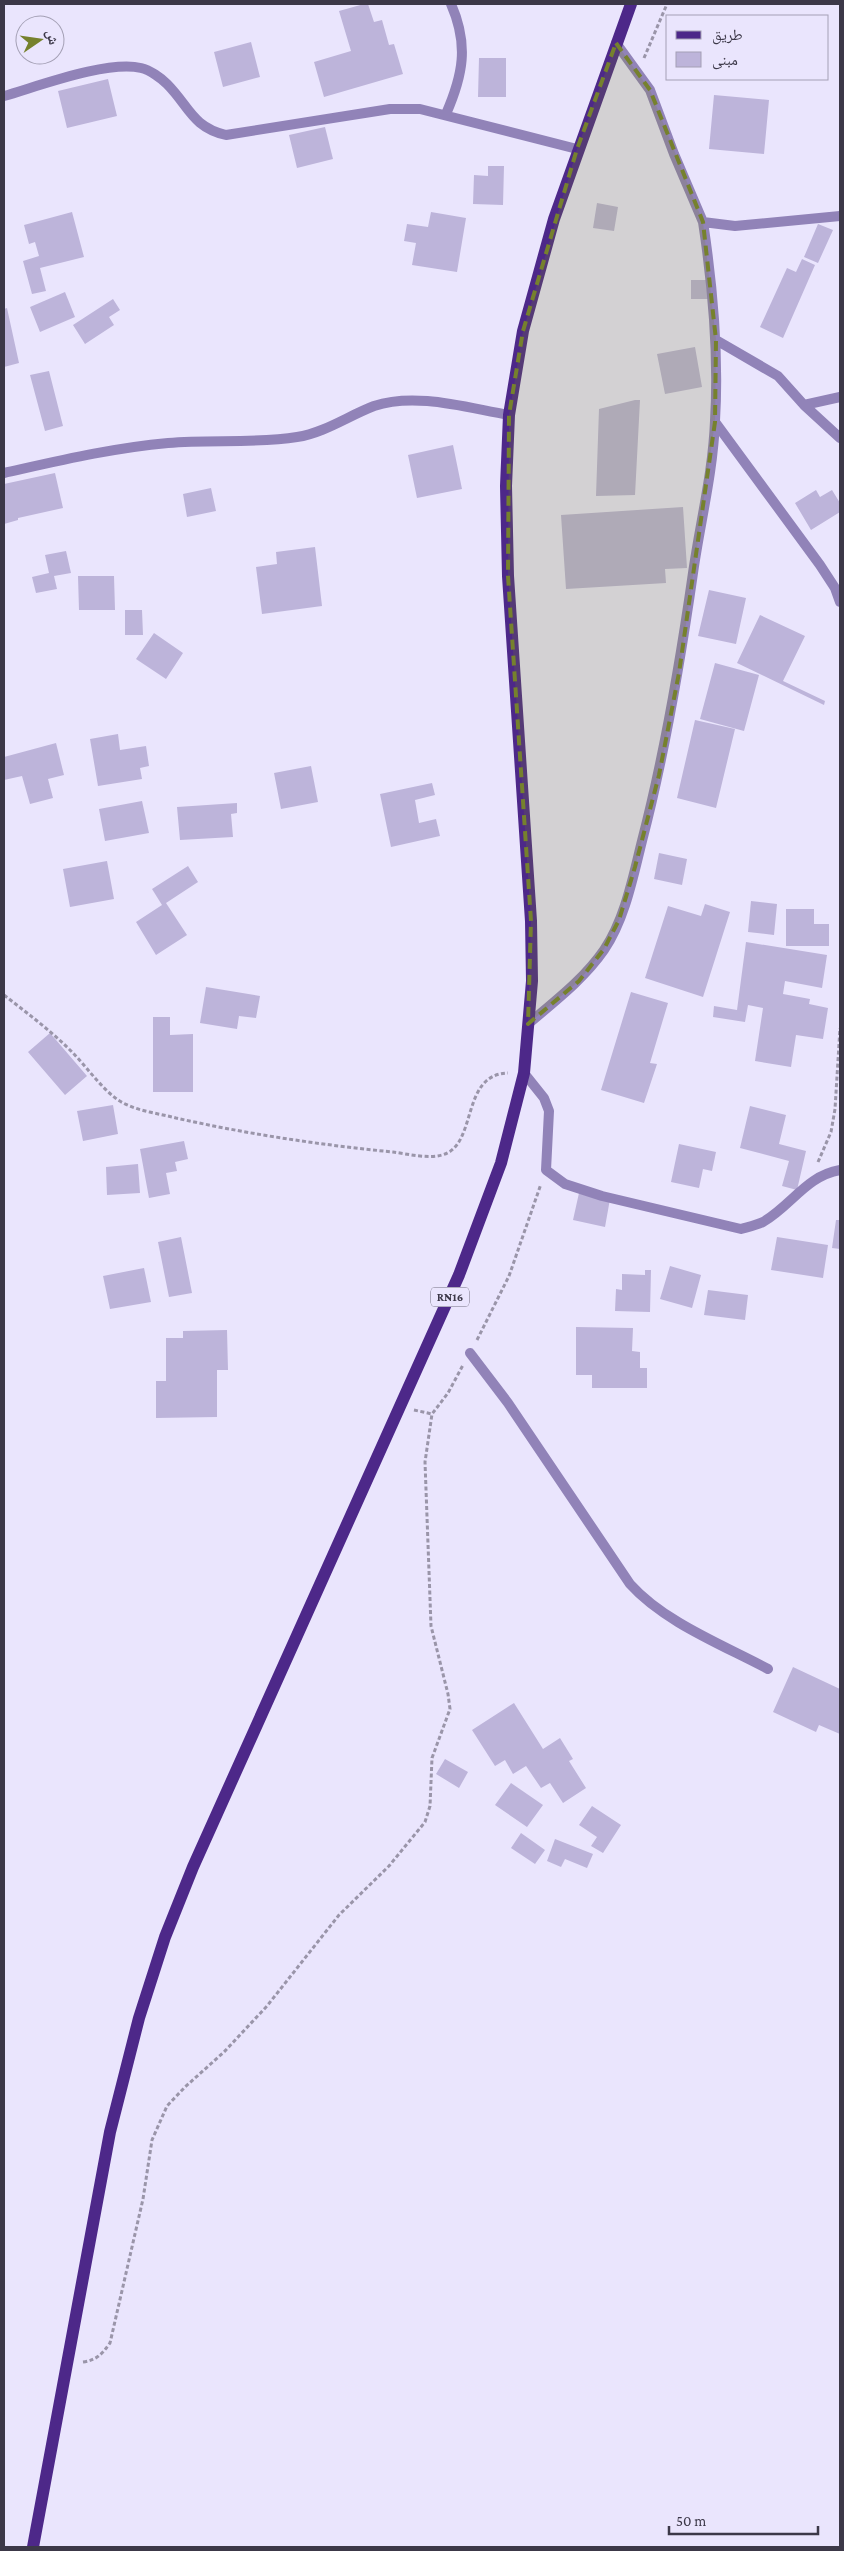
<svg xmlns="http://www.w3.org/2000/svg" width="844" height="2551" font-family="'Crimson Pro','Noto Naskh Arabic',serif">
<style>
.building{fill:#bdb4da}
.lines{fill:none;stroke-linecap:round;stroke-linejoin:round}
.path{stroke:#9a95a9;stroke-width:3;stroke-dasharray:4 2.5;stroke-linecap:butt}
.service{stroke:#9183b8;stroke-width:10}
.minor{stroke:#9183b8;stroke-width:10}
.primary{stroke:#4d2889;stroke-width:12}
.marked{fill:#76812d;fill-opacity:0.2;stroke:#76812d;stroke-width:4;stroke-dasharray:10 6;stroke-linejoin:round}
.labels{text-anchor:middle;stroke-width:5;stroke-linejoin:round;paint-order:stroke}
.shield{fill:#eae5fd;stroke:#706c7e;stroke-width:1}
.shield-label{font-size:12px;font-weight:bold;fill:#3c3848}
</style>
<rect width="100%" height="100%" fill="#eae5fd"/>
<path class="building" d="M364,4H368L374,22L382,20L389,45L394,44L403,74L324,97L314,62L351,51L339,11Z
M251,42L260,77L223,87L214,52Z
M479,58H506V97H478Z
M108,79L117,116L67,128L58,91Z
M714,95L769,100L764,154L709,149Z
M325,127L333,159L297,168L289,135Z
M488,166H504L503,205L473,204L474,175L488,176Z
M597,203L618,207L614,231L593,228Z
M72,212L84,257L40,268L46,291L32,294L23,261L39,256L35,242L29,244L24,225Z
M431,212L466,218L457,272L412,265L416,243L404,241L407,224L428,227Z
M818,224L833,230L818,263L804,257Z
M802,259L815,265L783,338L760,327L787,268L796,272Z
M691,280H707L708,299H691Z
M65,292L75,317L40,332L30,307Z
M113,299L120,310L109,317L114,325L85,344L73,325Z
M7,308L19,363L4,367V309Z
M695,347L702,387L665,394L657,354Z
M49,371L63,426L45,431L30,375Z
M635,400H640L635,495L596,496L599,409Z
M453,445L462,489L417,498L408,455Z
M55,473L63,508L18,518V520L4,524V484Z
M211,488L216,511L187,517L183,494Z
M816,490L820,497L832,490L840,503V512L811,530L795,503Z
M683,507L687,568L665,569L666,583L566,589L561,515Z
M315,547L322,606L262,614L256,567L277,564L276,552Z
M66,551L71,573L54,576L57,589L36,593L32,577L49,573L45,555Z
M78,576H114L115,610H79Z
M709,590L746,598L736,644L698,636Z
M125,610H142L143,635H125Z
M760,615L805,636L783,681L825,701L824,705L737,663Z
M154,633L183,653L166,679L136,659Z
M715,663L759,675L744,731L700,719Z
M695,720L735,729L716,808L677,798Z
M118,734L120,750L146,746L149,766L140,768L142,779L98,786L90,739Z
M56,743L64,775L48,779L53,798L30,804L22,776L4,780V757Z
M311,766L318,802L281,809L274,773Z
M432,783L435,795L415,800L419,823L436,819L440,836L391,847L380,794Z
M142,801L149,833L105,841L99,809Z
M237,803V813L231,814L233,837L180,840L177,807Z
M659,853L687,859L682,885L654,879Z
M107,861L114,899L70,907L63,869Z
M188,866L198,882L166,903L187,935L156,955L136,922L162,905L152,889Z
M751,901L777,904L774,935L748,932Z
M705,904L730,912L703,997L645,978L668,906L701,916Z
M786,909H814V924H829V946H786Z
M746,942L827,955L822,988L785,981L783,994L810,999L809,1004L828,1008L823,1039L796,1035L791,1067L755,1061L763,1008L748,1005L745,1022L713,1017L714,1006L737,1010Z
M206,987L260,996L256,1018L239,1016L237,1029L200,1023Z
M631,992L668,1003L650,1063L657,1064L644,1103L601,1090Z
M153,1017H170V1035L193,1034V1092H153Z
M50,1033L87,1076L65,1095L28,1052Z
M113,1105L118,1134L83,1141L77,1111Z
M750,1106L786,1115L779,1144L806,1151L797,1190L782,1186L789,1161L740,1148Z
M184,1141L188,1159L175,1162L177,1171L166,1173L170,1194L149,1198L140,1149Z
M679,1144L716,1152L712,1171L703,1169L699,1188L671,1182Z
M138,1164L140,1193L107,1195L106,1167Z
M579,1193L610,1199L605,1227L573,1220Z
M836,1220H840V1249L832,1248Z
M181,1237L192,1293L169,1297L158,1242Z
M777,1237L828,1245L823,1278L771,1270Z
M670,1266L701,1275L692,1308L660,1299Z
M144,1268L151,1302L110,1309L103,1276Z
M645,1270H651L650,1312L615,1311L616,1289L622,1290V1274L645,1275Z
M708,1290L748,1295L745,1320L704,1315Z
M576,1327L633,1328L632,1351L640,1352V1368H647V1388H592V1375H576Z
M227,1330L228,1370H217V1417L156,1418V1381H166V1338H183V1331Z
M793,1667L840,1689V1734L819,1725L816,1732L773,1712Z
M514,1703L543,1749L560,1738L573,1759L569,1761L586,1788L563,1803L550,1783L541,1788L526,1766L513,1774L505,1760L495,1766L472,1730Z
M445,1759L468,1772L459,1788L436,1774Z
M511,1783L543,1805L527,1827L495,1805Z
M592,1806L621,1825L603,1853L591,1846L597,1837L579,1825Z
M521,1833L545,1850L535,1864L511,1848Z
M555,1839L593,1854L587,1868L565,1859L561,1867L547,1861Z"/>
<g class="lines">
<path class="path" d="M644,58L667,4
M4,995C27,1013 50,1030 71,1051C87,1067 100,1087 118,1100C135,1111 157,1113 176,1118C247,1134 321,1145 393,1152C408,1154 428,1159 442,1155C478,1146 460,1074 508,1073
M818,1162L831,1132L835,1109L840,1028
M477,1340L509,1276L541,1184
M414,1410L432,1414L448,1393L463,1365
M83,2362C97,2360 102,2354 110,2343L143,2199L152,2140L167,2106L185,2087L224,2052L267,2006L339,1915L389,1866L425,1822L430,1806L432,1758L450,1709L448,1694L431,1626L425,1462L432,1414"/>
<path class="service" d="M715,422L820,565L835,588L840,602
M470,1353L508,1403L630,1584C664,1622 723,1645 768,1669"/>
<path class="minor" d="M616,43L650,90L674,154L703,222L735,226L840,216
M4,96C39,86 108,60 141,68C150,70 161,78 167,84C189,106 192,127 226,135L390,109H420L577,149
M446,114C463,75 469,45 451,4
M716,340L778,376L804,405L840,438
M804,405L840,397
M4,473C58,461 112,448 168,443C211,439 254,444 297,437C324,433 348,416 374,406C416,392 467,408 509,415
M528,1024C555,1001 584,979 604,950C625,919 633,877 642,841C665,753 680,664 693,573C700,523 713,473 715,421C719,355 713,288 703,222
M524,1073L544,1098L549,1111L546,1170L565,1184L602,1196L741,1229C748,1227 757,1225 763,1222C792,1205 806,1176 840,1170"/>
<path class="primary" d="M33,2547L110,2132L139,2018L165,1937L193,1867L459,1275L501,1163L524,1073L532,981L531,921L508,576L506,486L509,415L523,331L554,219L631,4"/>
</g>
<path class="marked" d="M616,43L650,90L703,222L716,340L715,422L679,673L659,775L635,867L619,920L604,949L579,981L528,1024L531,921L508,576L509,415L523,331L577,149Z"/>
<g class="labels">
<rect class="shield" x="431" y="1287.5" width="38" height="19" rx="4"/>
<g class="shield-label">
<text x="450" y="1301">RN16</text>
</g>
</g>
<rect width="844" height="2551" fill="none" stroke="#3c3848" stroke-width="10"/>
<rect x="666" y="15" width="162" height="65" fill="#eae5fd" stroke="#a4a0b5"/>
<rect x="676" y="31" width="25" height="8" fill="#4d2889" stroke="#a4a0b5"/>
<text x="712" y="40" font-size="15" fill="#3c3848">طريق</text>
<rect x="676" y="52" width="25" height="15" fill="#bdb4da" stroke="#a4a0b5"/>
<text x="712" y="65" font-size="15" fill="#3c3848">مبنى</text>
<g transform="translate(40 40) rotate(77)"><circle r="24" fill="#eae5fd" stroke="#a4a0b5"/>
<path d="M0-4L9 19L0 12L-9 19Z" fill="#76812d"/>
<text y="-8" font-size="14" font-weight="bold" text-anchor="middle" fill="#3c3848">ش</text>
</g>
<path d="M669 2526v8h149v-8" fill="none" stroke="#3c3848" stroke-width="2.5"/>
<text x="676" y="2526" font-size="15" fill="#3c3848" stroke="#eae5fd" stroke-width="4" paint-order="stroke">50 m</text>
</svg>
